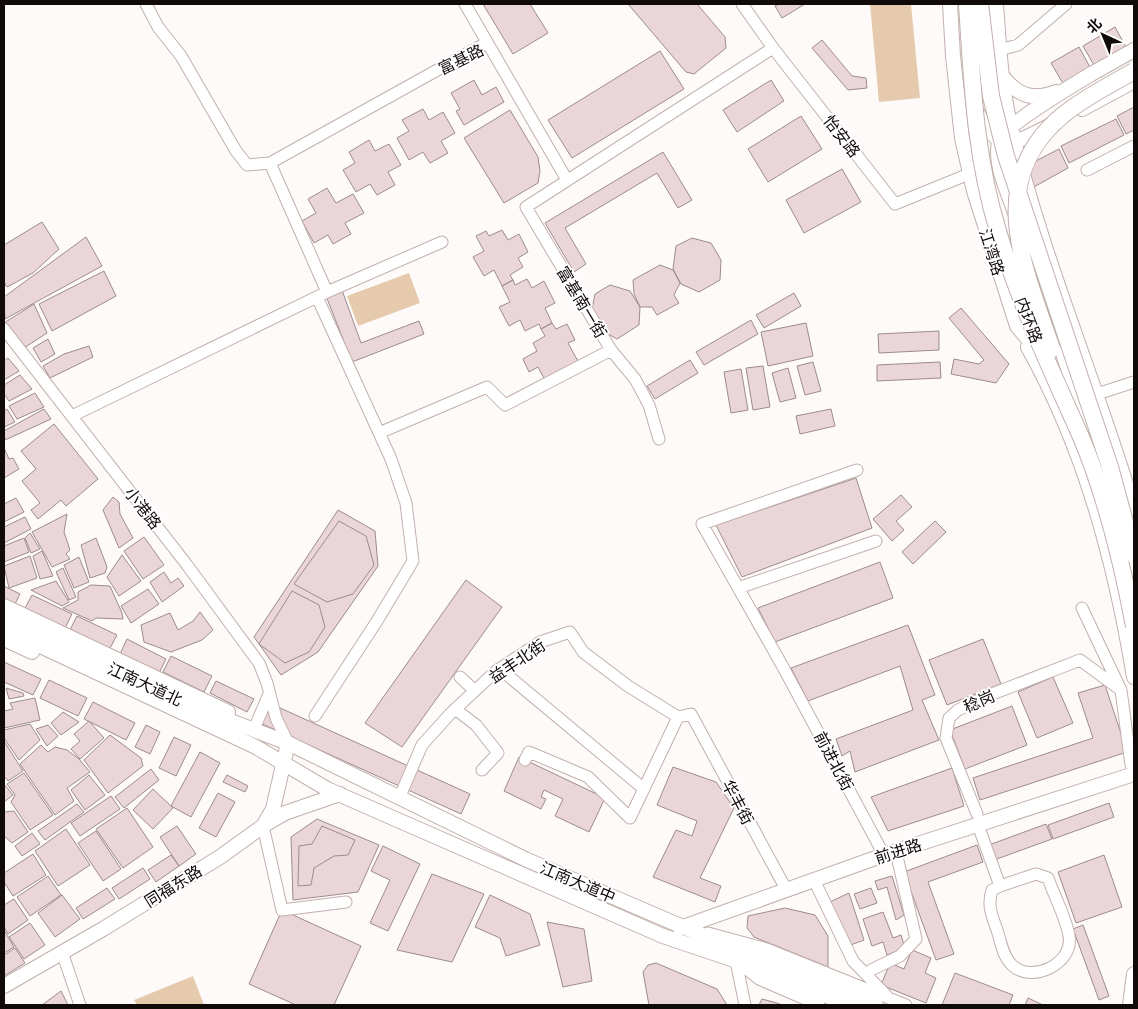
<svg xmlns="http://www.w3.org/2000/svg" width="1138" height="1009" font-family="'Roboto Serif','Noto Sans SC',serif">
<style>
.green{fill:#e5caad}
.building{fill:#ead6d8;stroke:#9d8b8d}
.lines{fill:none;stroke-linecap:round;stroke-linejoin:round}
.minor-casing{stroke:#c2b0ac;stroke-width:13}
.major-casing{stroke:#c2b0ac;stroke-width:16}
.minor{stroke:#fff;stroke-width:11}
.major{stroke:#fff;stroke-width:14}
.highway-bridge-casing{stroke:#c2b0ac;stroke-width:18;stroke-linecap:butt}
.highway-bridge{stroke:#fff;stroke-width:16}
.labels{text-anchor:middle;stroke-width:4;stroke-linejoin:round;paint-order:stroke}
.street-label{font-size:16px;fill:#100a09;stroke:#fff}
</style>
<rect width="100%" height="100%" fill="#fefaf9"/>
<path class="green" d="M870,4H911L920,98L879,102Z
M409,273L420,303L358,326L347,296Z
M193,976L204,1005H137L134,1000Z"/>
<path class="building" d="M483,4H530L548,33L513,54Z
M628,4H697L725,37L726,48L694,74L686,72Z
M779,4H805L782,18L775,6Z
M1115,27L1127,49L1095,67L1083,46Z
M822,40L852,76L866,78L867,88L848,90L812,48Z
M1079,47L1091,69L1064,85L1051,63Z
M660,51L684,89L572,158L548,120Z
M474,80L482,95L496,87L504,102L464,125L456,111L460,109L451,93Z
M771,80L784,101L737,132L723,110Z
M1134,107V130L1126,134L1117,116Z
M423,109L429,120L443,112L455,133L441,141L448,153L430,163L423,152L409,160L397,138L409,131L402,120Z
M510,110L538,157L540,171L538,183L504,203L464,138Z
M801,116L822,149L768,182L748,149Z
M1116,119L1124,135L1069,163L1061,146Z
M369,140L375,151L389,144L401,165L388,172L395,185L377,195L370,184L356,192L343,170L355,163L349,152Z
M1059,149L1068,168L1032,188L1028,177L1034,162Z
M663,152L692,200L678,208L657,173L565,228L586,264L574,272L545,223Z
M842,169L861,202L804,233L786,200Z
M327,188L336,203L353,194L364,213L345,223L351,234L333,244L328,235L314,243L302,221L316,213L308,199Z
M42,222L59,249L33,273L7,287L4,282V245Z
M502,230L508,240L519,234L528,252L518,258L523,267L510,275L513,280L502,286L494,270L484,276L473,257L484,251L476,236L486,231L489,236Z
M86,237L102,266L5,319L4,297Z
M692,238L711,243L721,260L720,280L699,292L681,284L673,269L676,246Z
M660,265L673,270L680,283L674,295L679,303L657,315L652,307H640L634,294L633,280Z
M104,271L116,296L52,331L39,304Z
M527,279L532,288L544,281L555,303L545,308L552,323L541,329L539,324L525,331L520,320L509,326L499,307L510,302L502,286L513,280L515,285Z
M610,285L630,291L640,307L639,325L617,339L601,330L591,314L595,294Z
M342,290L361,343L419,321L424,334L352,362L326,296Z
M794,293L801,306L764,328L756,315Z
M34,304L47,333L24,348L4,323Z
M961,308L1009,364L996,383L951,374L954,359L979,364L984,360L949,318Z
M751,320L758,334L704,365L696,352Z
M552,323L556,329L567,324L575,340L568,343L579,363L545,380L538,367L529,372L523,359L537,351L533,343L545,336L541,329Z
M806,323L813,356L768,366L761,332Z
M939,331V350L879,353L878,334Z
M48,339L55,354L41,362L33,348Z
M89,346L93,357L50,378L43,366L64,354Z
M8,358L19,371L4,380V361Z
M690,360L698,373L655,399L647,386Z
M813,362L821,391L805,395L797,366Z
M940,362L941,378L877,381V365Z
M763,366L770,407L753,410L746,368Z
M788,368L796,398L780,402L772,373Z
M741,369L748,410L731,413L724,372Z
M20,375L32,389L9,401L4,394V385Z
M35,393L44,407L17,419L9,406Z
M7,409L15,422L4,427V411Z
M44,409L51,419L5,440L4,431Z
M831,409L835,426L800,434L796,416Z
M54,424L98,479L66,506L61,500L38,519L31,510L40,503L22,481L36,469L21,451Z
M4,448L9,459L13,458L19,469L4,478Z
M856,478L872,528L742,577L716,525Z
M901,495L912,507L896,521L904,530L892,541L873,519Z
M113,497L119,502L120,514L133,538L119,548L103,510Z
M16,498L24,512L4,522V504Z
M338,510L375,531L378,566L318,652L281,675L254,637Z
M67,514L64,532L70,550L66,554L70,559L52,567L32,532Z
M25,517L31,529L4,543V527Z
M339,521L366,536L374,565L353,594L327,602L294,584Z
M935,521L946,532L913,564L902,552Z
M30,533L40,549L31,553L25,538Z
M144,537L164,565L143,579L124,551Z
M24,538L29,552L4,562V546Z
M96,538L107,567L105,573L90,578L81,545Z
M42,551L53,576L40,579L33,556Z
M122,555L141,581L119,596L107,577Z
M30,556L37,578L9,588L4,566Z
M79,557L89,582L74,588L64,565Z
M880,562L893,598L775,642L758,608Z
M63,568L76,597L69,600L56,572Z
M164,572L171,583L178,578L184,586L162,602L150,582Z
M466,580L502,607L402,747L365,723Z
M56,581L69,602L62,606L31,590Z
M91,585L110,586L122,613L123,619L96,618L92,621L63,608L78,600V592Z
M4,586L20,594L13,608L4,603Z
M148,589L159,604L131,623L121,606Z
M292,591L319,605L325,627L309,652L285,663L259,644Z
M32,595L72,614L64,630L24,610Z
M200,612L213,630L202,640L171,652L144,642L141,625L170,613L178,630L193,621Z
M77,616L117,635L109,650L70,630Z
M908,625L935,695L922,700L939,740L855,772L850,751L842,756L836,739L913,710L900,666L808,701L791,668Z
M127,639L166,659L159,673L120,654Z
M983,639L1001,684L947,705L929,660Z
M171,656L212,676L204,692L163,672Z
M4,662L41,679L33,695L4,682Z
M1053,677L1073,723L1037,738L1018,692Z
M49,680L87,698L78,716L40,698Z
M216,681L254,699L247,712L210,693Z
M1105,685L1127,752L980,800L973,778L1093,738L1078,693Z
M6,688L23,693L24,696L9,699Z
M35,698L40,720L4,728V711L13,709L10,703Z
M93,702L135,723L126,740L84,719Z
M267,702L470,794L461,814L258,722Z
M1012,706L1027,745L965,769L950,730Z
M63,712L79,722L61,735L51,723Z
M89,721L104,738L80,759L71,749L80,741L74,734Z
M30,724L40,740L19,760L4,738V730Z
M48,725L58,736L47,746L36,729Z
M146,725L160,732L150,754L135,747Z
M110,735L141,758L143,766L108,793L84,760Z
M174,737L191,745L176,776L159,768Z
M4,741L23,771L8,781L4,776Z
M41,745L48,752L55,747L67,750L79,759L90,772L67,788L74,801L55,815L20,764Z
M200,752L220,763L191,817L171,806Z
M519,757L605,798L589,832L555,816L563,799L544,790L541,797L546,799L541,809L504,791Z
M673,767L716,782L734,808L700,878L721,886L715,902L653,877L676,830L692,836L697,821L657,805Z
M952,768L964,806L888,831L871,797Z
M151,769L159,780L124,808L115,797Z
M24,773L53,815L30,830L11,802L15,795L7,784Z
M89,775L105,795L85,810L71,790Z
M227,775L248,786L245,792L223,782Z
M4,784L13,795L4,802Z
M153,789L173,808L153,829L133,810Z
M218,793L235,802L216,837L199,828Z
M111,796L120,809L80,836L71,823Z
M1109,803L1114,817L1053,839L1048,825Z
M77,804L84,812L45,840L38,831Z
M127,808L153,847L123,868L96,829Z
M14,811L28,832L12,843L4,836V812Z
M317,819L379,845L358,892L293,900L291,837Z
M1046,824L1052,839L994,860L989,845Z
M177,826L196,854L179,866L160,837Z
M322,826L355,840L348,855L334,856L314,868L311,885L298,886L299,846L312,844Z
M66,829L90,865L58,886L35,851Z
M96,831L121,869L103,881L78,843Z
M32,833L40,844L22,856L15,846Z
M977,845L983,862L928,882L954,954L936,960L904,872Z
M383,846L420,864L388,931L370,923L390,880L371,871Z
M33,854L46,875L13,896L4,882V873Z
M171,855L179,866L156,882L148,870Z
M1104,855L1122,907L1076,923L1058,872Z
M143,868L150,879L119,899L112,888Z
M432,874L484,894L452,962L397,950Z
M48,876L61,895L30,916L17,897Z
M892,876L904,915L896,920L887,887L878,890L875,881Z
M107,888L115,899L83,919L76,908Z
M871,888L877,903L860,909L854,894Z
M849,893L864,940L848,946L830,902Z
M62,895L80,919L55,937L38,913Z
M490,895L530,914L540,945L506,956L500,938L475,927Z
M14,899L28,920L8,934L4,927V905Z
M785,908L815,915L828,936V967L754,937L747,928L748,916Z
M282,910L361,946L334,1005H296L249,984Z
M883,912L893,938L901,935L905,948L887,955L883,942L872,946L863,919Z
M547,922L584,929L592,981L563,987Z
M30,923L45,945L24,959L9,937Z
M1083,925L1109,996L1099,1000L1073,929Z
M4,930L14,947L4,953Z
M15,948L25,963L4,976V955Z
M912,950L931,958L925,973L936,978L926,1003L881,985L890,963L904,969Z
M656,963L717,989L727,1005H649L643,972L648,965Z
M955,973L1013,995L1009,1005H942Z
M61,991L68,1005H42Z
M1028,998L1041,1004V1005H1025Z
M762,999L777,1003L782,1005H759Z"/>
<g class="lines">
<defs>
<path id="minor" d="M146,4L158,27L181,56L236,151L247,165L270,163L486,43
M465,4L567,180
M742,4L773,48L895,204L969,174
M999,50L1018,45L1066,4
M270,163L327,292L442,242
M1087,170L1134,146
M4,329L187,565L259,663L267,683L276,718L288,743
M1097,394L1134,382
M72,416L327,292
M379,433L487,387L505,405L611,350
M659,439L649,405L635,379L611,350L526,207L773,48
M857,470L702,524L783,667L884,855
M738,588L876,541
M1082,608L1120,688
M500,669L644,789
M460,677L475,691
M455,709L476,725L498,753L482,770
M315,716L377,621L413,561L406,503L391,459L317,297
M254,729L269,694
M525,760L529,752L588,777L630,818L678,717
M400,796L422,745L450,714L496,671L540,642L570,632L583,652L628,686L678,717L691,714L786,889
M977,814L946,738L949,718L958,710L987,696L1080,660L1121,690L1131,765L1134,767
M978,825L1000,886L1036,874L1048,878C1054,896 1066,917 1069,936C1074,964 1031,984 1012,965C1003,957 1001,942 997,930C992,916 987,905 992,890L1000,886
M263,826L282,910L346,902
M814,880L853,961L887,996
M708,933L767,949L906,1005
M62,952L80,1005
M736,961L745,1005
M739,963L759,979L819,1005
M871,970L900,956L916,939L896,852"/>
<path id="major" d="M950,4L953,56L962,138L974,191L1017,326L1041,355
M996,4C999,45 1001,88 1011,128C1042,258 1096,382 1134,510
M1003,77C1018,96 1034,101 1056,92
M1084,78L1134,50
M1082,109L1134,81
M977,112C1000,155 1013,144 1049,126
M1015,213C1008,191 994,165 999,142C1003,125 1074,85 1091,74
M1029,252L1103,473
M1028,347C1085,449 1115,562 1134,677
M4,606L228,712
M4,618L164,693L215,715L288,743L525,859L683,927L876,1005
M4,629L256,747L327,789L393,818L663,936L752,966L849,1005
M4,639L32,652
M264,825L285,813L340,794
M680,928L884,855L1134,774
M4,986L103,929L220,857L263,826L273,809L288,743
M1130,1005L1134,974"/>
</defs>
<use href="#minor" class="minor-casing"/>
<use href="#major" class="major-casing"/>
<use href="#minor" class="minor"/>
<use href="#major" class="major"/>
<defs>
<path id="highway-bridge" d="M967,4C972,81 975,156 998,231C1019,303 1051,369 1081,437C1106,496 1122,563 1134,626
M980,4L991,96L1006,156L1110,467L1134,555
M1052,349C1025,269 983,181 1063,115C1085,97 1110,85 1134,71"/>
</defs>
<use href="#highway-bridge" class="highway-bridge-casing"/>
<use href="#highway-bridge" class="highway-bridge"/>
</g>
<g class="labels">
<g class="street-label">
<text transform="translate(461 59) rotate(-26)" y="6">富基路</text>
<text transform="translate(842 136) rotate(52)" y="6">怡安路</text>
<text transform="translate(992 252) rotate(72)" y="6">江湾路</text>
<text transform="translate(582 302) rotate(59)" y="6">富基南一街</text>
<text transform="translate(1029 320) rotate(69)" y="6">内环路</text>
<text transform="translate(143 508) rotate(52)" y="6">小港路</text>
<text transform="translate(517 661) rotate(-34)" y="6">益丰北街</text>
<text transform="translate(145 684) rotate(25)" y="6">江南大道北</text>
<text transform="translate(979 701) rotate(-24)" y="6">稔岗</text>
<text transform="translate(834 761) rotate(62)" y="6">前进北街</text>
<text transform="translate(738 802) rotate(62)" y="6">华丰街</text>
<text transform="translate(898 851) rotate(-18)" y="6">前进路</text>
<text transform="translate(578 882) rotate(23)" y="6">江南大道中</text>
<text transform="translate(173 886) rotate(-32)" y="6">同福东路</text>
</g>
</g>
<rect width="1138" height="1009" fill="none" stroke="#100a09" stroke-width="10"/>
<g transform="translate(1103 35) rotate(316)" stroke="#ffffff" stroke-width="4" paint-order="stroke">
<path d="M0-4L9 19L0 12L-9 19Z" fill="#100a09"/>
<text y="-8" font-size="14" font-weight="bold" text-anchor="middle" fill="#100a09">北</text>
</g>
</svg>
